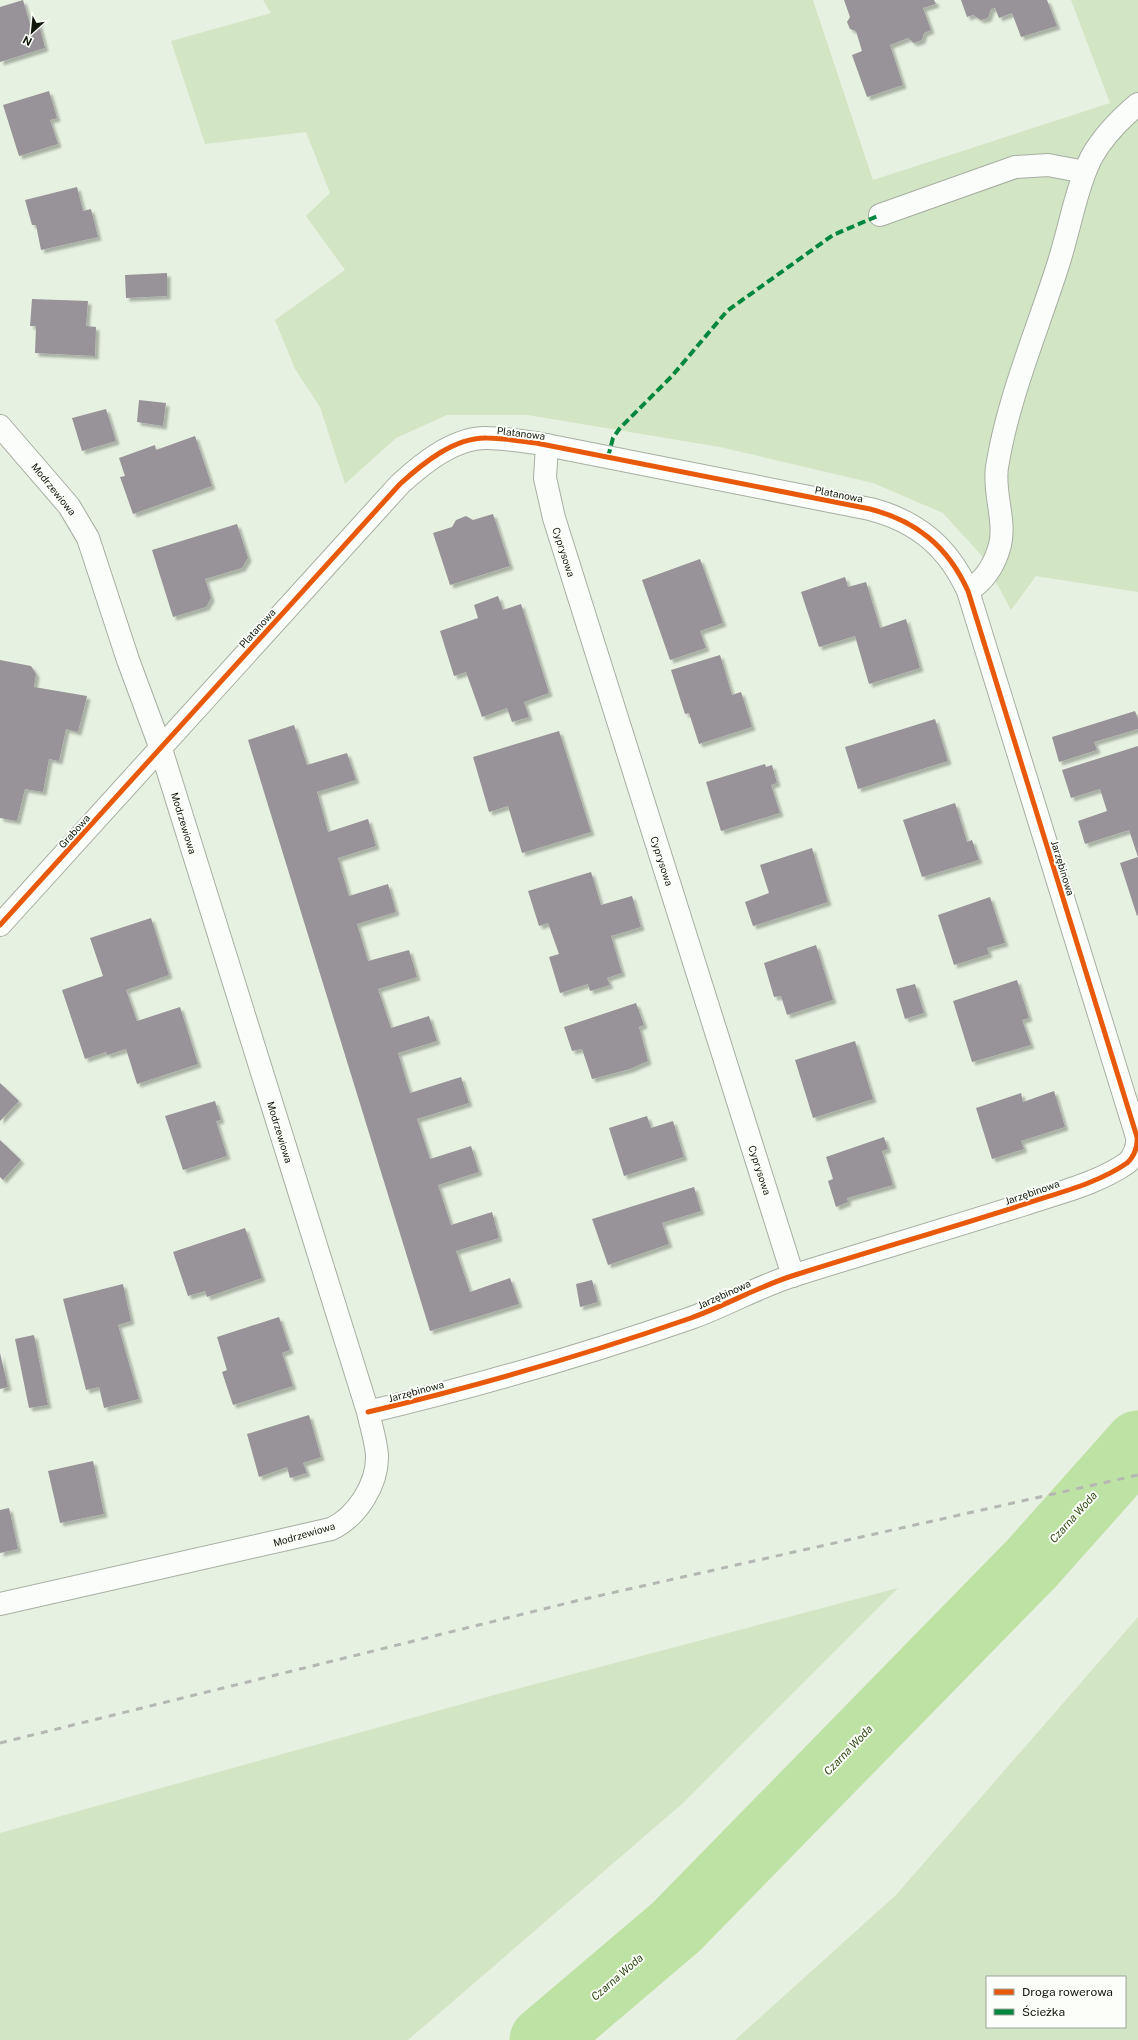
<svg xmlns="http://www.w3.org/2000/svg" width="1138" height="2040" font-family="'Public Sans',sans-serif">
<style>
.green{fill:#d2e5c4;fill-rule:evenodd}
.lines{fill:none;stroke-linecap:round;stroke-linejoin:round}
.river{stroke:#bee1a4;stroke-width:67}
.building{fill:#989398;filter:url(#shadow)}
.minor-casing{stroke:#a7aea2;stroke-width:24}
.minor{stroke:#fbfdfa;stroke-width:22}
.rail{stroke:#b5b7b3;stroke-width:3;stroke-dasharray:7 7;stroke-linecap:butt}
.quiet{stroke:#00873e;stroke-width:4;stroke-dasharray:8 4;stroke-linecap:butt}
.cycleway-casing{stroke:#fcfff9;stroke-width:8}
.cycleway{stroke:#e8590c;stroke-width:5}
.labels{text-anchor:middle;stroke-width:4;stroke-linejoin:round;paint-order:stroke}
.street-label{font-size:10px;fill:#10160c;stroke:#fcfff9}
.water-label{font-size:11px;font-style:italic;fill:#2d4911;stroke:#fcfff9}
</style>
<defs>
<filter id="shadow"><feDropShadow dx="3.5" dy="3.5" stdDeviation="1" flood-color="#0004"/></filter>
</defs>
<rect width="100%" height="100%" fill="#e7f1e1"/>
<path class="green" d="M263,0H813L873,180L1110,103L1071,0H1138V592L1036,576L1011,610L982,556L943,513L873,483L720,447L528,415H447L396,438L345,484L320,407L295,369L275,320L345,270L306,216L330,193L306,132L205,144L171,41L271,13Z
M898,1588L682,1804L408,2040H0V1833L498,1694Z
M1138,1617V2040H735L896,1895ZM987,1977H1125V2027H987Z"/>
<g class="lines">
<path class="river" d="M543,2040L676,1927L1032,1563L1138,1444"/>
</g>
<path class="building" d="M23,0L30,24L38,21L45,48L0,62V7Z
M844,0H934L936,4L923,8L931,30L924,33L922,40L914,43L908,38L890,45L903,85L867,97L852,55L862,51L856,31L850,29L847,22L850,17Z
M961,0H1047L1057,26L1021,37L1012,13L999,18L995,8L991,9L988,18L981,20L973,15L967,17Z
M49,91L57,118L50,120L58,144L19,156L3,105Z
M77,187L83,211L91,209L98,237L41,250L36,225H32L25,200Z
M167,273V296L126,298L125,275Z
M32,299L88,301L86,326L96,327L95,356L35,353L36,326H30Z
M139,400L166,403L163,426L137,422Z
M106,409L116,441L82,451L72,418Z
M195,436L212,486L133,514L120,477L125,476L119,458L155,445L156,450Z
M493,514L510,566L450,585L433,533L452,527L456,520L466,516L473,520Z
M237,524L248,558L242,568L205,579L211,598L206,607L173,617L152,550Z
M700,559L723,623L700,631L706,648L670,660L642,580Z
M845,577L848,587L866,582L880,628L906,619L920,668L869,684L855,636L819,647L801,592Z
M498,596L503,610L521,604L549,693L524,702L529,717L512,722L507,708L482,717L466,672L454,676L440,631L478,618L474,605Z
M720,655L732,695L741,692L752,727L699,744L689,713L685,714L671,670Z
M0,660L31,666L36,674L34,687L87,696L78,732L66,729L59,761L49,759L43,792L25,789L17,821L0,818Z
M1135,711L1138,719V729L1094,742L1097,750L1059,762L1052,737Z
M935,719L948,761L858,789L845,747Z
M294,725L307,765L347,753L356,780L317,792L328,832L368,819L376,846L338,858L349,896L388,884L396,912L357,924L368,961L409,950L417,977L378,989L391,1028L429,1016L437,1041L398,1053L410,1093L461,1077L469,1103L417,1119L430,1159L471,1146L479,1172L438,1185L451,1225L492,1212L499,1238L456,1251L470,1292L510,1278L519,1304L430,1331L248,740Z
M559,731L591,832L522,853L508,806L489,812L473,757Z
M1138,746V857L1129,830L1085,844L1078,821L1107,811L1100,789L1071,798L1062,770Z
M765,764L766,767L772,765L777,783L771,785L780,813L721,831L706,782Z
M955,803L967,842L972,840L979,860L922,877L903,820Z
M812,848L828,902L753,926L745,902L769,893L760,865Z
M1138,857V915L1137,916L1120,863Z
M591,872L601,905L632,896L641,927L611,936L622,973L607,978L610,985L590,991L588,984L560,993L549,957L559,954L548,923L539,926L528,891Z
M990,897L1005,943L987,948L989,954L954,965L938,915Z
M151,918L169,975L126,990L137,1021L180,1007L198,1064L137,1084L126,1049L107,1055L106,1052L85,1059L62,990L103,976L90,938Z
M816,945L833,1000L787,1015L781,996L774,997L764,963Z
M1017,980L1029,1018L1022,1020L1031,1045L972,1062L953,1001Z
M915,984L924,1013L905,1019L896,989Z
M636,1003L644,1025L639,1027L648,1061L630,1069L592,1079L582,1049L572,1051L564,1027Z
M855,1041L873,1099L813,1118L795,1060Z
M0,1083L19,1101L0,1121Z
M1054,1091L1065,1127L1021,1141L1024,1149L992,1159L976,1108L1021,1093L1023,1102Z
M215,1101L221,1120L216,1121L227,1156L183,1170L165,1116Z
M647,1116L651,1128L673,1121L684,1157L624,1176L609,1128Z
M884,1137L888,1149L882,1151L893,1185L847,1198L848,1202L836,1207L828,1181L833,1179L826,1157Z
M0,1140L21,1160L3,1180L0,1177Z
M694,1187L701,1211L662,1223L669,1244L608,1265L592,1219Z
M245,1228L262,1278L207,1297L205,1291L188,1296L173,1252Z
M592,1280L598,1302L580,1307L576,1284Z
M123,1284L131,1321L118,1325L139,1399L104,1408L99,1387L86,1390L63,1299Z
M279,1317L290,1350L282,1353L293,1386L233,1405L222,1372L227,1370L217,1337Z
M34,1335L48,1405L29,1408L15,1339Z
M0,1353L8,1387L0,1389Z
M309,1415L321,1457L303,1463L307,1473L290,1478L287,1467L259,1477L247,1434Z
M93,1461L104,1514L60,1523L48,1471Z
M9,1508L18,1549L0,1553V1510Z"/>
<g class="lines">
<defs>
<path id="minor" d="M880,215L1015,167L1048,165L1085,172
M0,426L69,506L88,538L128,660L161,749L368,1412C371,1426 376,1441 377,1455C378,1484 357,1517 331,1529L0,1604
M547,445L545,478L554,518L793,1276
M968,591C984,581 995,564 1000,545C1006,520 993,493 997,467C1008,398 1037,331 1058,265C1069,231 1076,189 1091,158C1103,136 1119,120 1138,104
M0,925L400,484C423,463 455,437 487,438C504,438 520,441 536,443L870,509C917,521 948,547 968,591L1137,1137C1138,1146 1134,1157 1127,1163C1097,1184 1057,1193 1022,1205C947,1229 871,1251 795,1275C759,1286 727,1305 691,1318C585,1355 477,1386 368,1412"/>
</defs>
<use href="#minor" class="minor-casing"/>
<use href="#minor" class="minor"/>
<path class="rail" d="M0,1743L580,1600L1138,1475"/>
<path class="quiet" d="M608,457L613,438L620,428L672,376L727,311L833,235L880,215"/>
<defs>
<path id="cycleway" d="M0,925L400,484C423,463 455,437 487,438C504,438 520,441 536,443L870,509C917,521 948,547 968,591L1137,1137C1138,1146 1134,1157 1127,1163C1097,1184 1057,1193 1022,1205C947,1229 871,1251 795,1275C759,1286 727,1305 691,1318C585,1355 477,1386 368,1412"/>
</defs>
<use href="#cycleway" class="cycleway-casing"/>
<use href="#cycleway" class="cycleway"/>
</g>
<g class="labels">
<g class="street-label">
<text transform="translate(521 433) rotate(7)" y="4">Platanowa</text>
<text transform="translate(54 489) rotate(51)" y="4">Modrzewiowa</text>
<text transform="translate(839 494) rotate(11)" y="4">Platanowa</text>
<text transform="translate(564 552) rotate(72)" y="4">Cyprysowa</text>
<text transform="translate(257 628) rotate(-48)" y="4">Platanowa</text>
<text transform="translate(184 823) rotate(73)" y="4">Modrzewiowa</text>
<text transform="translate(74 831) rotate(-48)" y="4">Grabowa</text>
<text transform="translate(662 861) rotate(72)" y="4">Cyprysowa</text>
<text transform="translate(1063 868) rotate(73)" y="4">Jarzębinowa</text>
<text transform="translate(280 1132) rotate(73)" y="4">Modrzewiowa</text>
<text transform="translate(760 1170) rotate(72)" y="4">Cyprysowa</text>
<text transform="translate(1032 1192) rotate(-19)" y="4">Jarzębinowa</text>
<text transform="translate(724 1294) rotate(-24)" y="4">Jarzębinowa</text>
<text transform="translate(416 1391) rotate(-15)" y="4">Jarzębinowa</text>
<text transform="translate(304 1534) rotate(-16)" y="4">Modrzewiowa</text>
</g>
<g class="water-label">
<text transform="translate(1073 1517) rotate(-48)" y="4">Czarna Woda</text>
<text transform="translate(848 1750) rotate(-46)" y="4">Czarna Woda</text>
<text transform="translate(617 1977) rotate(-41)" y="4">Czarna Woda</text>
</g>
</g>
<rect x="986" y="1976" width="140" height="52" fill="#fcfff9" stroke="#9ea29a"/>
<rect x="994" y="1989" width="20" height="6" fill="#e8590c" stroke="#9ea29a"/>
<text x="1022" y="1996" font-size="12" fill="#10160c">Droga rowerowa</text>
<rect x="994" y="2009" width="20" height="6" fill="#00873e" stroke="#9ea29a"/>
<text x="1022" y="2016" font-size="12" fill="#10160c">Ścieżka</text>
<g transform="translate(32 32) rotate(207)" stroke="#fcfff9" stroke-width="3" paint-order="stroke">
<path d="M0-3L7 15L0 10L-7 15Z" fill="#10160c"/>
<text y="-6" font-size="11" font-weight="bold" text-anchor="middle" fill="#10160c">N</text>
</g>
</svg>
